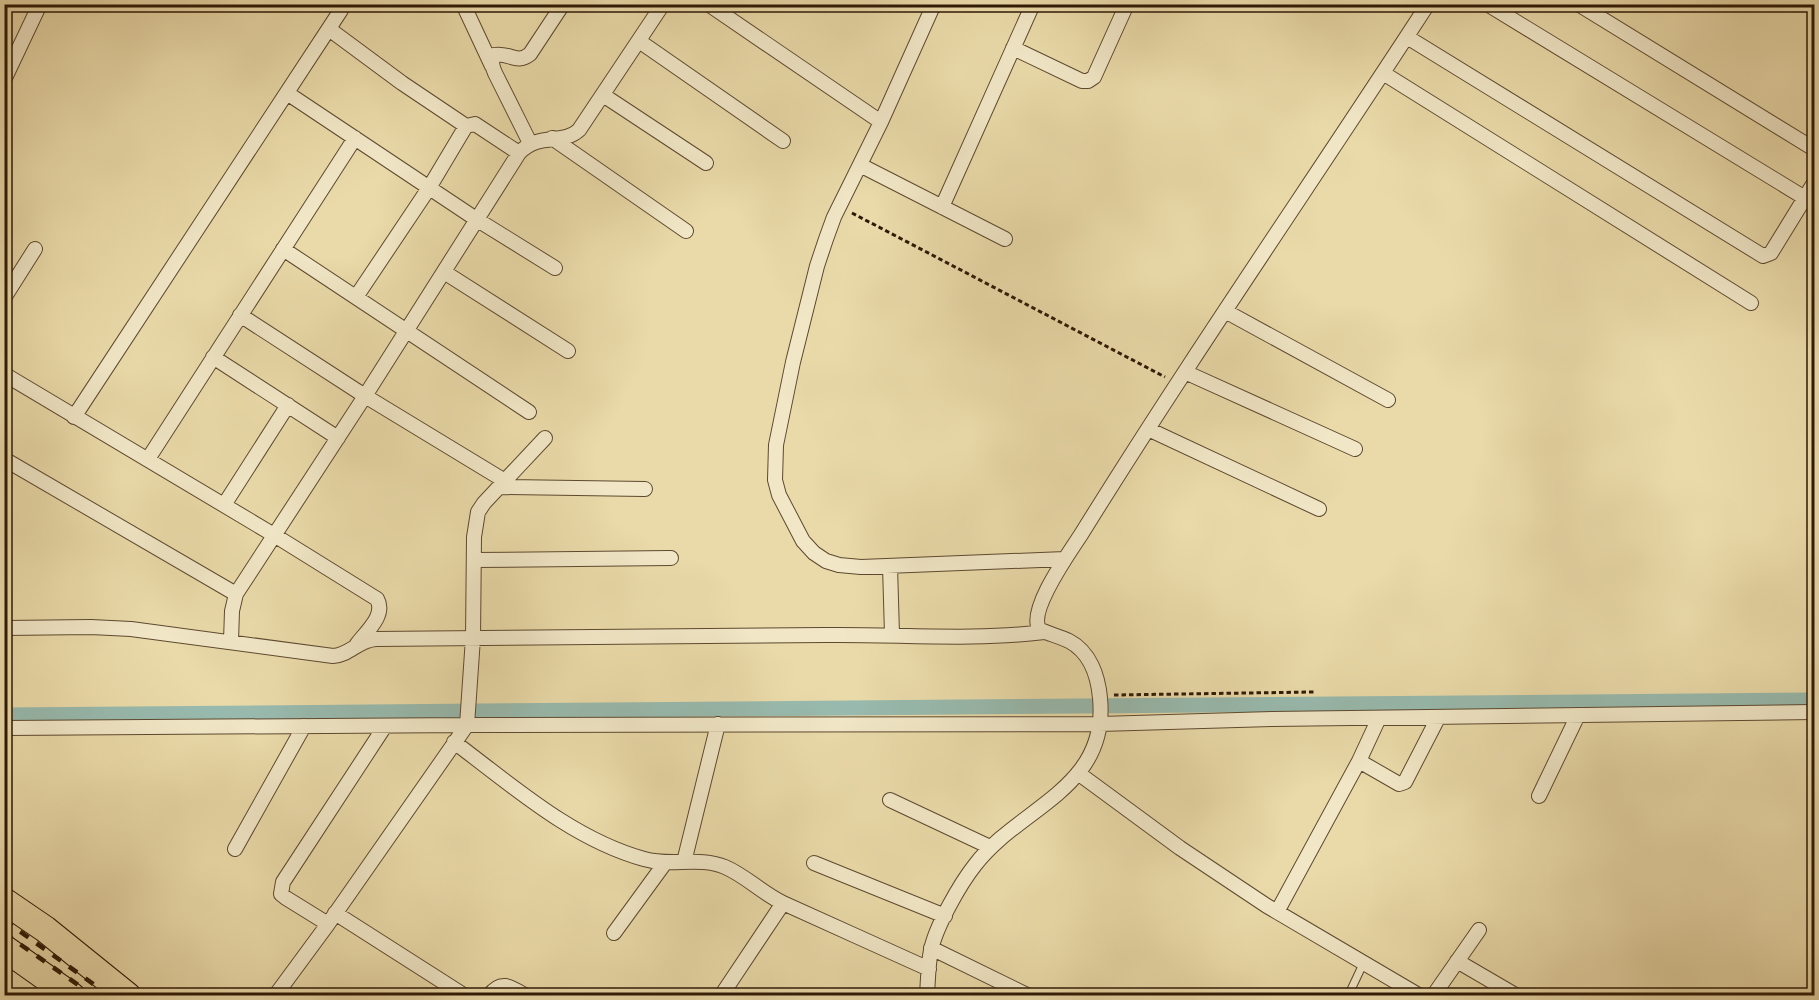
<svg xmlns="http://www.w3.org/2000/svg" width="1819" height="1000" font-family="'Gentium Book Plus',serif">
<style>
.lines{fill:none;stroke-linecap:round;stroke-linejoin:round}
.canal{stroke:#98baae;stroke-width:15}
.lane-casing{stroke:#5d492f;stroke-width:9}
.street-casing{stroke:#5d492f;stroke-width:16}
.highway-casing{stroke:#2e1906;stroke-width:28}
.path{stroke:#2e1906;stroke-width:3;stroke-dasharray:4.5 3;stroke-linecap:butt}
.lane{stroke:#f1e7c7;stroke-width:7}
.street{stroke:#f1e7c7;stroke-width:14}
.highway{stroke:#eadaa9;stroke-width:26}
.rail{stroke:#2e1906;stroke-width:4.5;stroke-dasharray:10 10;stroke-linecap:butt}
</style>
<rect width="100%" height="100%" fill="#eadaa9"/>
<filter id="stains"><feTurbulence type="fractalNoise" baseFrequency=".00333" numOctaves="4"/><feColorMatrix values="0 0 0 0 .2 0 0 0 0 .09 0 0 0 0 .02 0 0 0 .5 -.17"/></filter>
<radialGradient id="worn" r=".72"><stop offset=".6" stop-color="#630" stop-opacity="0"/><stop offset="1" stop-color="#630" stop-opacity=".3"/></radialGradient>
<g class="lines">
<path class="canal" d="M4,715L1814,700"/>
<defs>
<path id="lane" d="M1348,996L1364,962"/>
<path id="street" d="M463,4L492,66
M708,4L881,122
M934,4L881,122L834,217L826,239L817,266L793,362L776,445L775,480L779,495L803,541L814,553L826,561L839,565L861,567L1065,559
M1487,4L1805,198
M1578,4L1814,149
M329,29L402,83L466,126
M1407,37L1763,256L1771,253L1814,183
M639,41L783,141
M1013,48L1082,81H1088L1094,77L1127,4
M1383,73L1751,303
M4,80L40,4
M287,93L476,219L555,268
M603,95L706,163
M552,138L686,231
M530,143L495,73C492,66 491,62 494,55C510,52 516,65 530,54L563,4
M860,165L1005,239
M942,207L1033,4
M283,249L529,412
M444,272L568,351
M356,297L429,188L466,126L475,124L519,153
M4,298L35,249
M1225,311L1388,400
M240,315L365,396L505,481
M213,357L338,438
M1185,372L1355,449
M4,374L274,535L377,599C386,615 367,631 357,644
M74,417L341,10
M1148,429L1319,509
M4,459L236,594
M148,459L355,138
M499,487L645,489
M224,505L288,405
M474,560L671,558
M890,566L892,634
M4,628L91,627L131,629L333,656C350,655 358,640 376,639C526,638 676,637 826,635C898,634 973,641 1044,632
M231,641L232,611L236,594L365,396L519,153C539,132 563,145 579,130L663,4
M4,728L467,725L1100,724L1273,719L1814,712
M454,742C513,786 572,839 644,859C671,867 699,856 725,867C746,876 762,893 783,903C832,925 880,947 929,969
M1359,761L1399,784L1405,782L1438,718
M1078,773L1180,848L1267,906L1420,996
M1539,796L1578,715
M890,800L990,847
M235,849L304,726
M684,862L718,724
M814,863L945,916
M1277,912L1359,761L1379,718
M335,913L465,996
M328,924L286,898L281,894L283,882L385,726
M614,933L665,863
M931,948L1029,996
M1457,961L1517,996
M275,996L328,924L467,725L473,638L474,537L478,512L484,503L545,438
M489,996C501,979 511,987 526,996
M721,996L783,903
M927,996C928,980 928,965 931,950C936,926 960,884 975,865C1019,807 1109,789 1100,698C1098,676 1090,652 1069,641C1059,636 1048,634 1039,629C1028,609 1070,552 1082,533C1193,354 1313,181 1428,4
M1433,996L1479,930"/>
<path id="highway" d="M4,901L45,929L128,996
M4,948L72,996"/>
</defs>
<use href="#lane" class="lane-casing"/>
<use href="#street" class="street-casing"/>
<use href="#highway" class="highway-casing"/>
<path class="path" d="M852,213L1165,377
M1114,695L1314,692"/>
<use href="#lane" class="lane"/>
<use href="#street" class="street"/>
<use href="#highway" class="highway"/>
<path class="rail" d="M4,920L110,996
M4,933L94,996"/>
</g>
<rect width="1819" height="1000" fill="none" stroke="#eadaa9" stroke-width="24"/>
<rect x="6" y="6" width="1807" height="988" fill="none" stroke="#2e1906" stroke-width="3"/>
<rect x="12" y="12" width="1795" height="976" fill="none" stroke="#2e1906" stroke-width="1.5"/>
<rect width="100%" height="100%" filter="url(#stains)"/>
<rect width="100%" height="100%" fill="url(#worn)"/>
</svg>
